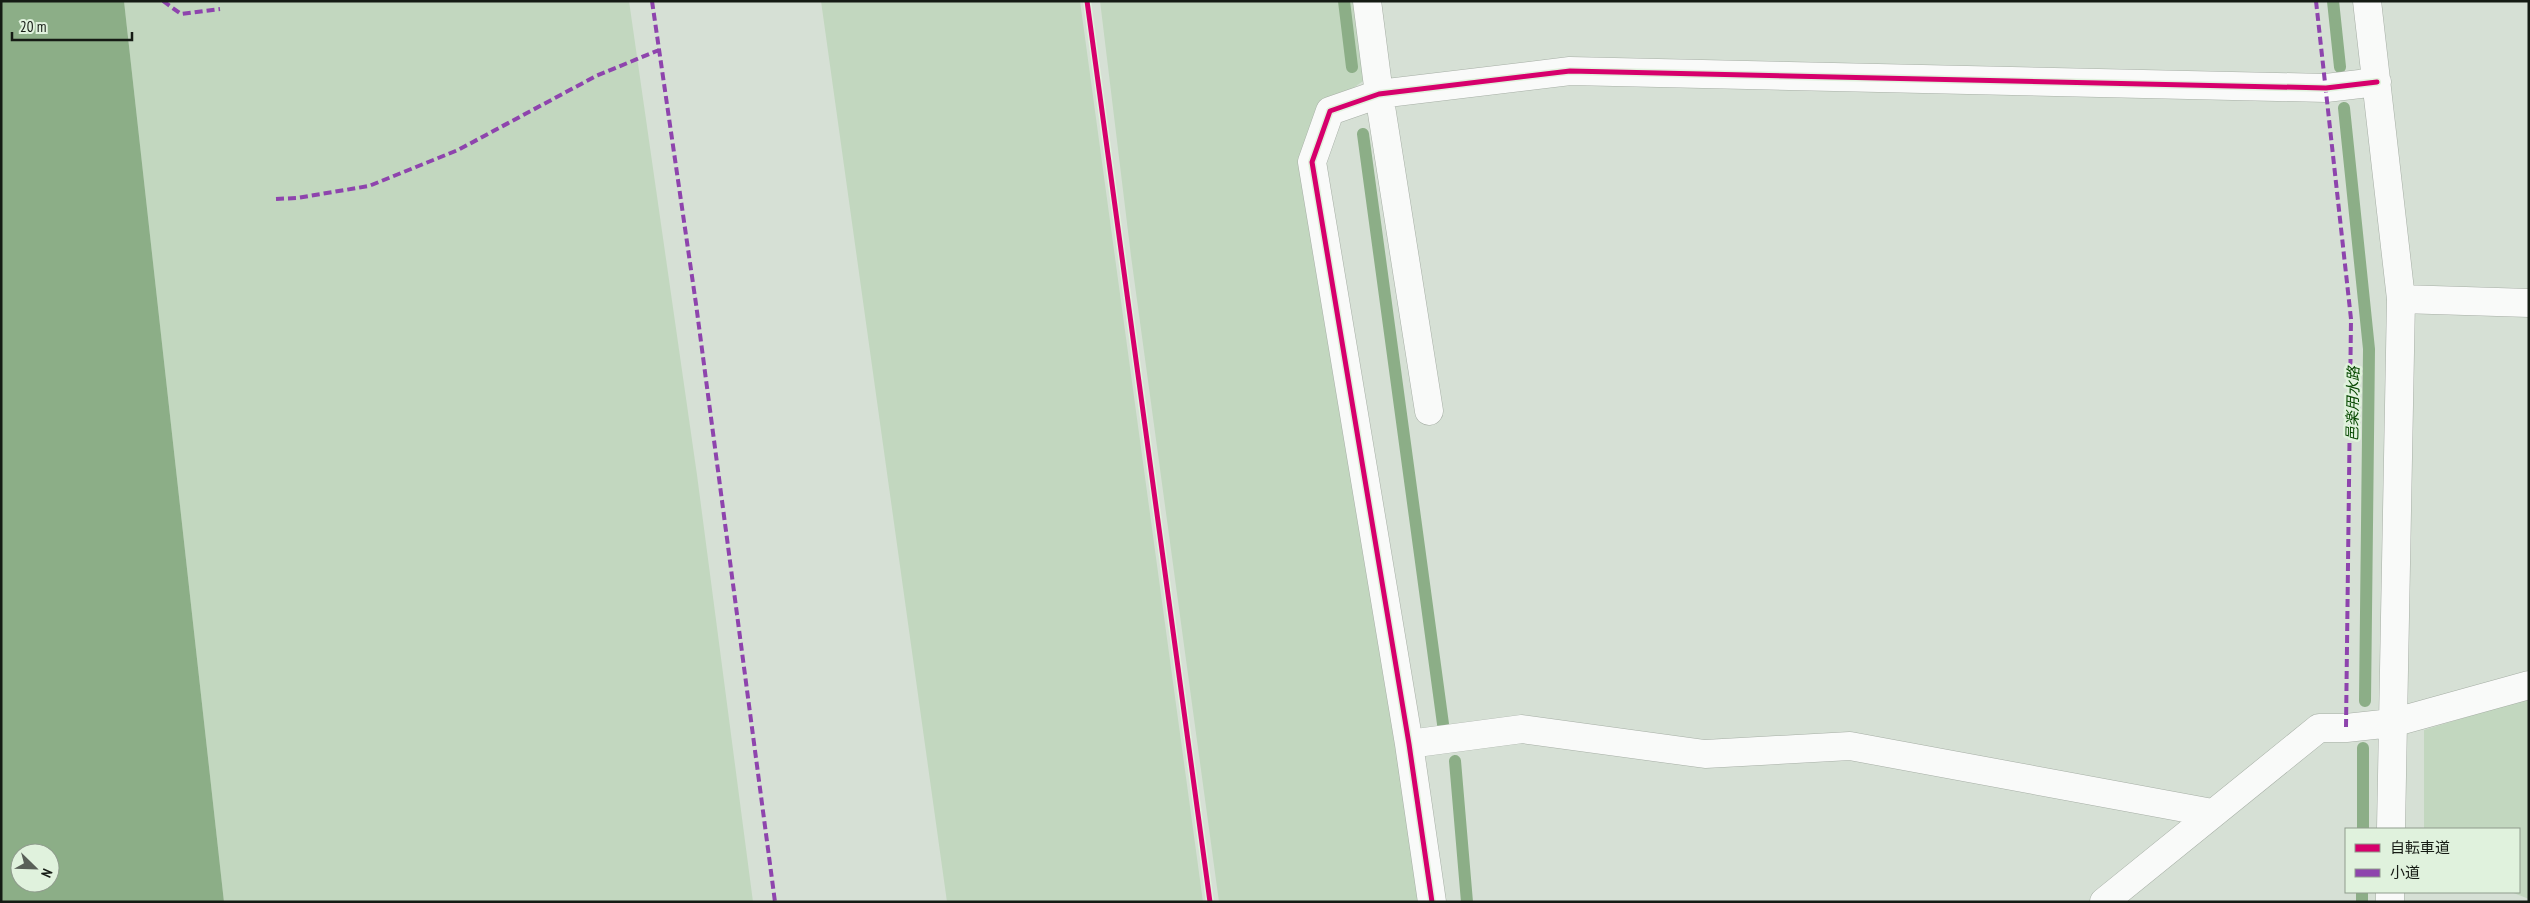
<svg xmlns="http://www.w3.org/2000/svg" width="2530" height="903" font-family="'PT Sans Narrow','Noto Sans JP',sans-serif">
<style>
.green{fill:#c2d7bf}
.water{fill:#8cae87;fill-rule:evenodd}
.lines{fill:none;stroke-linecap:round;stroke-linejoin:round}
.stream{stroke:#8cae87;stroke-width:12}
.street-casing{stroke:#a6aea5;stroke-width:29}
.street{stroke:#f9faf9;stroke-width:28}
.quiet{stroke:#8e44ad;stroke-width:4;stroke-dasharray:8 4;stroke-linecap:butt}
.cycleway-casing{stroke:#e0f2dd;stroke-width:8}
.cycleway{stroke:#d6006c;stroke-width:5}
.labels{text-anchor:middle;stroke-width:5;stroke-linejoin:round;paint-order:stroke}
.water-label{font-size:15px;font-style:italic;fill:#064800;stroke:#e0f2dd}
</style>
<rect width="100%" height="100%" fill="#d6e0d5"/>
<path class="green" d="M124,1H629L697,475L753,902H224Z
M821,1H1080L1203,902H947Z
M1100,1H1357L1366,79L1322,110L1324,178L1427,902H1219L1131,256Z
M2529,698V899L2511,892H2519V829H2424V730Z"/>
<path class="water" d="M1,1H124L224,902H1ZM20,853H50V883H20Z"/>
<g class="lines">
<path class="stream" d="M1344,1L1352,67
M2333,1L2340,67
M2344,108L2369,349L2365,701
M1363,134L1443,724
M1455,761L1467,902
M2363,829V748
M2362,902V892"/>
<defs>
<path id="street" d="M1367,1L1379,94L1429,411
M2367,1L2401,299L2391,829
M2401,299L2529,303
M1409,744L1522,729L1705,754L1850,746L2212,813
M1432,902L1409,744L1312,162L1330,111L1379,94L1570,71L2326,88L2377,82
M2104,902L2319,728H2346L2392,723L2529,685
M2390,902V892"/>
</defs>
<use href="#street" class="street-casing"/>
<use href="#street" class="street"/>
<path class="quiet" d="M163,1L181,14L220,9
M652,1L696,304L775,902
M2316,1L2351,319L2346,728
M276,199L297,198L369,186L458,150L596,76L659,50"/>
<defs>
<path id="cycleway" d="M1087,1L1210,902
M1432,902L1409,744L1312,162L1330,111L1379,94L1570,71L2326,88L2377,82"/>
</defs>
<use href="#cycleway" class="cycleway-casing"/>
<use href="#cycleway" class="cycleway"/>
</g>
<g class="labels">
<g class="water-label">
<text transform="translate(2353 404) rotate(-89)" y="5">邑楽用水路</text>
</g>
</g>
<rect width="2530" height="903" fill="none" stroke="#151b14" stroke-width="5"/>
<rect x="2345" y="828" width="175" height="65" fill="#e0f2dd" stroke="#8f9c8d"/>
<rect x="2355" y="844" width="25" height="8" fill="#d6006c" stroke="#8f9c8d"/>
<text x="2390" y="853" font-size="15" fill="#151b14">自転車道</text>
<rect x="2355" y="869" width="25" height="8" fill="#8e44ad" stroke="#8f9c8d"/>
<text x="2390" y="878" font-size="15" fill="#151b14">小道</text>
<g transform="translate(35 868) rotate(113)"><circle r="24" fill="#e0f2dd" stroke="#8f9c8d"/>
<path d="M0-4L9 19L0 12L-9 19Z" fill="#596058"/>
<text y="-8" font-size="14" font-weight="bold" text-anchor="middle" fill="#151b14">N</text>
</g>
<path d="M12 32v8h120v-8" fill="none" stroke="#151b14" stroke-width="2.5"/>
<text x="20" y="32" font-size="15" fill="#151b14" stroke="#e0f2dd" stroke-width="4" paint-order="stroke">20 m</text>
</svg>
